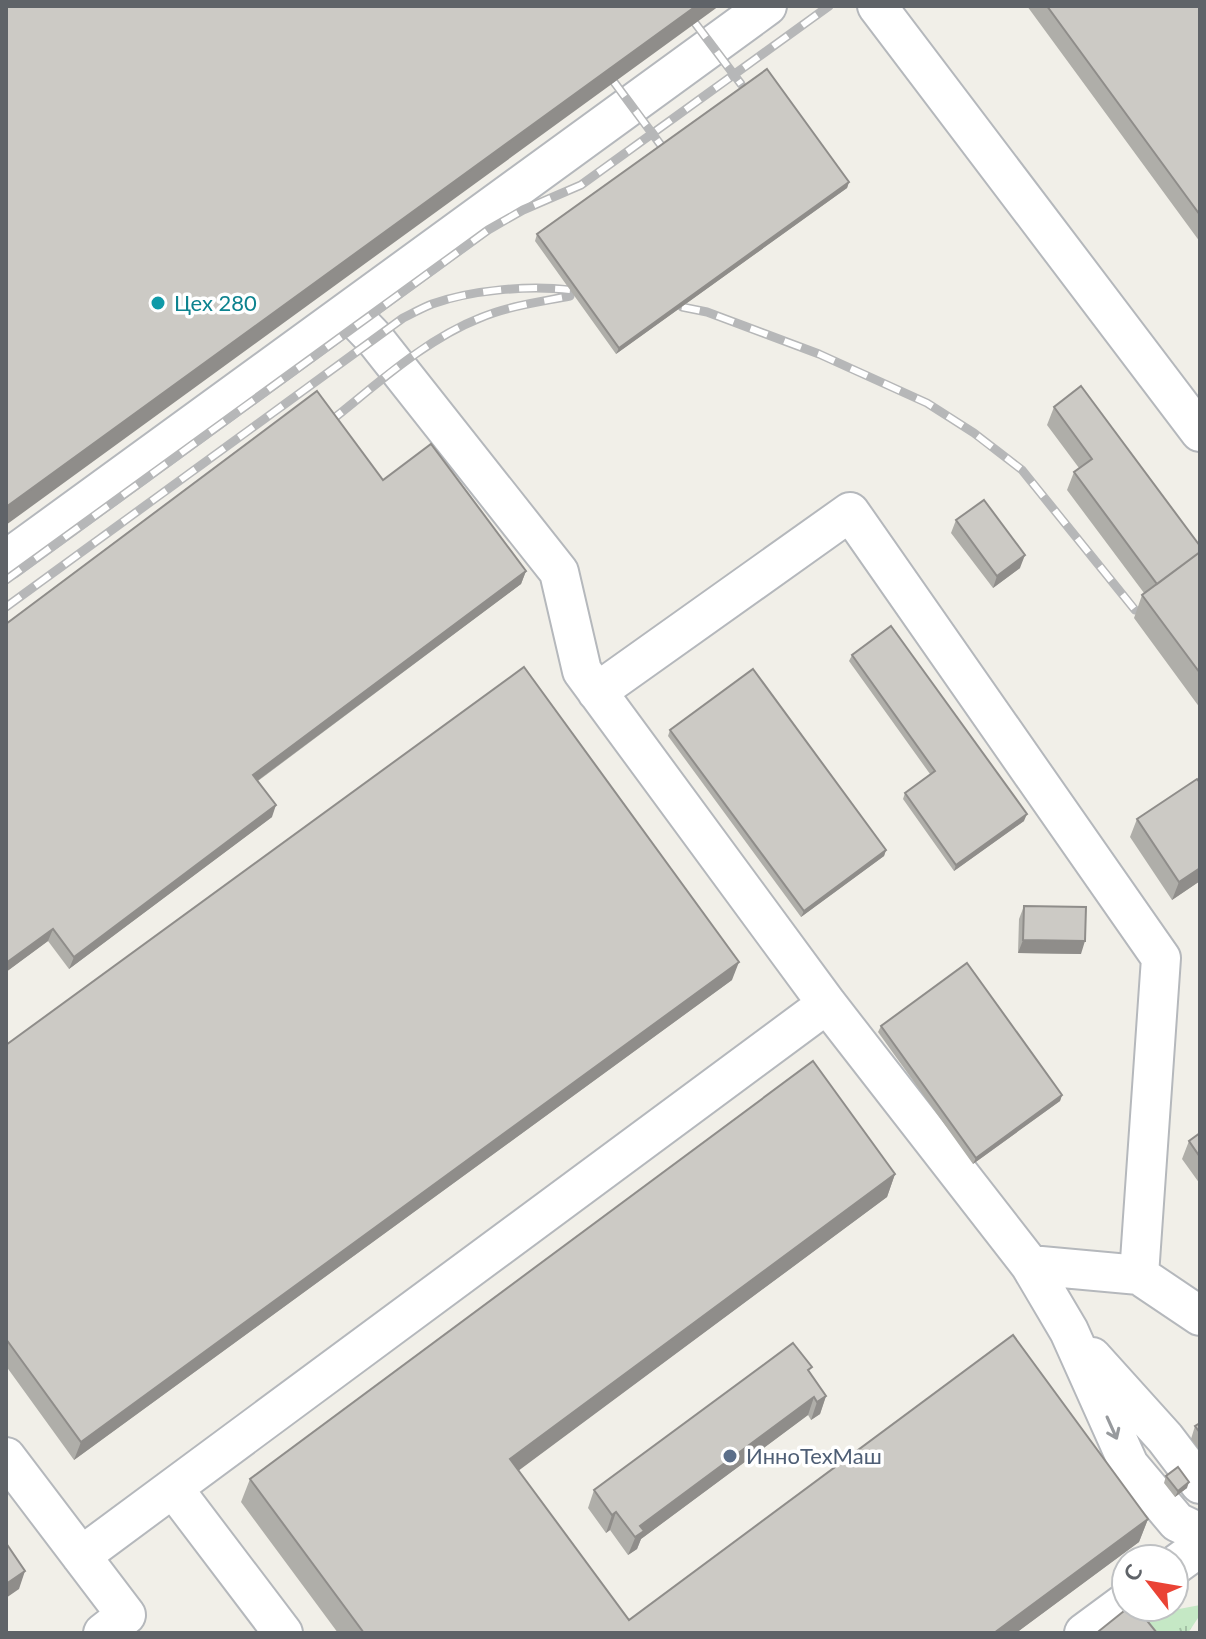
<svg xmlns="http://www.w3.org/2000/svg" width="1206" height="1639" font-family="Lato,sans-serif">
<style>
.grass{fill:url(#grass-tufts)}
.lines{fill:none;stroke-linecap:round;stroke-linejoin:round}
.minor-casing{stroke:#b5b8bc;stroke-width:42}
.minor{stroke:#fff;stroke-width:38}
.rail-casing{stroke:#b6b7b8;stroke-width:9}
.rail{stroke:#fff;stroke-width:6;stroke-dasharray:18;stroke-linecap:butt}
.wall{fill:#afaea9}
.shaded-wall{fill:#8f8d8a}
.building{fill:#cccac5;stroke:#8f8d8a;stroke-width:2}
.oneway{stroke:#979a9d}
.culture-dot{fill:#0f9aa8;stroke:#fff;stroke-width:3}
.service-dot{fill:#5c6f8a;stroke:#fff;stroke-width:3}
.labels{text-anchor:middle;stroke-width:7;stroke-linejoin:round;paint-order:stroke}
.culture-label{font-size:22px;fill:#0d838f;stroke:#fff;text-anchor:start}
.service-label{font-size:22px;fill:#4e5e75;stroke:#fff;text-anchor:start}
</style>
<defs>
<pattern id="grass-tufts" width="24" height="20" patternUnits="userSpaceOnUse" patternTransform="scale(2)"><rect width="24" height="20" fill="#c5e8c5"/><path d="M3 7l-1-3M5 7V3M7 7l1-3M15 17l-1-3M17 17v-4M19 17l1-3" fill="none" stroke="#a3c0a4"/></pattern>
</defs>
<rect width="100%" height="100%" fill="#f1efe8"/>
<path class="grass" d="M1200,1605V1615L1188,1633H1154L1145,1621L1179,1609Z"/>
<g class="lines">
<defs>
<path id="minor" d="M877,6L1200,432
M348,311L374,338L559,572L582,671L827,1004L1030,1265L1069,1331L1129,1465L1177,1522L1200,1533
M6,560L767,6
M597,692L850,512L1161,958L1139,1275
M1030,1265L1139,1275L1200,1316
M1092,1357L1165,1438L1200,1484
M6,1457L126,1615L103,1633
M173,1488L283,1633
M81,1556L827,1004
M1174,1566L1200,1547
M1084,1633L1126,1602"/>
</defs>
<use href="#minor" class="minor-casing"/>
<use href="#minor" class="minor"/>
<defs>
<path id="rail" d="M695,23L741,84
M614,82L663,148
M682,307L707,312L819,354L927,403L974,433L1022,470L1135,610
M328,423C375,386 424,340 480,318C508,306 540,302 570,296
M6,580L488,230L523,210L581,185L829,6
M6,607L403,318C413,313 422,308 432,304C471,290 529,285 570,290"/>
</defs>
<use href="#rail" class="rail-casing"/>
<use href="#rail" class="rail"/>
</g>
<path class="wall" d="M1027,6H1200V242Z
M849,182L847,188L616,354L535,241L537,234Z
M1054,407L1200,546V708L1134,618L1142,595L1144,593L1067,490L1074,472L1079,468L1047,425Z
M383,480L526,571L521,584L258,781L272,817L69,969L48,941L6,972Z
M956,520L1020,568L993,588L951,533Z
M852,655L1024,821L954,871L903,799L905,793L930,774L849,661Z
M670,730L886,850L884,856L801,917L668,736Z
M1137,819L1200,881L1172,900L1130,837Z
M1024,906L1081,954L1018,953L1019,919Z
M732,980L74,1460L6,1366V1045Z
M881,1026L1062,1095L1060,1101L973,1164L878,1032Z
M1200,1133V1184L1182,1159L1189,1141Z
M895,1174L887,1197L518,1470L629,1620L1148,1519L1139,1542L1016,1633H338L241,1502L250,1479Z
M810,1373L826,1396L820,1414L811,1420L808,1415L641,1539L637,1549L628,1555L610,1530L606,1533L588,1508L594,1490Z
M1200,1423V1451L1191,1439L1195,1426Z
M1166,1476L1187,1488L1175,1497L1164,1483Z"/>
<path class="shaded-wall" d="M696,6H719L6,525V507Z
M849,182L847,188L616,354L619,348Z
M1025,555L1020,568L993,588L997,576Z
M526,571L521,584L249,787L253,775Z
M276,805L272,817L69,969L74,957Z
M1027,814L1024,821L954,871L956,865Z
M886,850L884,856L801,917L804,911Z
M1200,868V881L1172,900L1179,882Z
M53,929L48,941L6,972V963Z
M1023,940L1085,941L1081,954L1018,953Z
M739,962L732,980L74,1460L81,1442Z
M1062,1095L1060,1101L973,1164L976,1158Z
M895,1174L887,1197L502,1483L510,1459Z
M826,1396L820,1414L811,1420L817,1402Z
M814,1397L808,1415L641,1539L637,1549L628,1555L640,1526Z
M1189,1482L1187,1488L1175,1497L1178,1491Z
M616,1512L610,1530L606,1533L612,1515Z
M1148,1519L1139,1542L1016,1633H994Z
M25,1571L19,1589L6,1598V1584Z"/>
<path class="building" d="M6,6H696L6,507Z
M1047,6H1200V215Z
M767,69L849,182L619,348L537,234Z
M1081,386L1200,546V552L1157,584L1074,472L1092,459L1054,407Z
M317,391L383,480L431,444L526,571L253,775L276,805L74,957L53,929L6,963V624Z
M984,500L1025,555L997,576L956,520Z
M1200,552V673L1142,595Z
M891,626L1027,814L956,865L905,793L935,771L852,655Z
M524,667L739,962L81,1442L6,1339V1045Z
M753,669L886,850L804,911L670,730Z
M1197,779L1200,783V868L1179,882L1137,819Z
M1024,906L1086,907L1085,941L1023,940Z
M967,963L1062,1095L976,1158L881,1026Z
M813,1061L895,1174L510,1459L629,1620L1013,1335L1148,1519L994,1633H364L250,1479Z
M1200,1133V1157L1189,1141Z
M793,1343L812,1367L808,1370L826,1396L817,1402L814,1397L640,1526L644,1531L635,1537L616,1512L612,1515L594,1490Z
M1200,1423V1433L1195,1426Z
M1178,1467L1189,1482L1178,1491L1166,1476Z
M6,1543L25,1571L6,1584Z
M1129,1607H1136L1157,1633H1101L1099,1631Z"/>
<defs><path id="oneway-shaft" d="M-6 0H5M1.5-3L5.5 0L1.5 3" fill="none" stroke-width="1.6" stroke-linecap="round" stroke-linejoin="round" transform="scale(2)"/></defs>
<use class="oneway" href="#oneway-shaft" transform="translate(1112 1428) rotate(66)"/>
<circle class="culture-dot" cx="158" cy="303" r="8"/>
<circle class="service-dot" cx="730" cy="1456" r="8"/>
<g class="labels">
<g class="culture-label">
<text x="174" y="311">Цех 280</text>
</g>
<g class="service-label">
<text x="746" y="1464">ИнноТехМаш</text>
</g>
</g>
<rect width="1206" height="1639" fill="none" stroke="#5f6368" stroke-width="16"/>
<g transform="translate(1150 1583) rotate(301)"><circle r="38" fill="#ffffff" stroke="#bfc1c3" stroke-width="2"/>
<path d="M0-6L14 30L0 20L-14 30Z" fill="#ea4335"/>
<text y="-12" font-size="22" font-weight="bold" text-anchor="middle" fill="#5f6368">С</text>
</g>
</svg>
